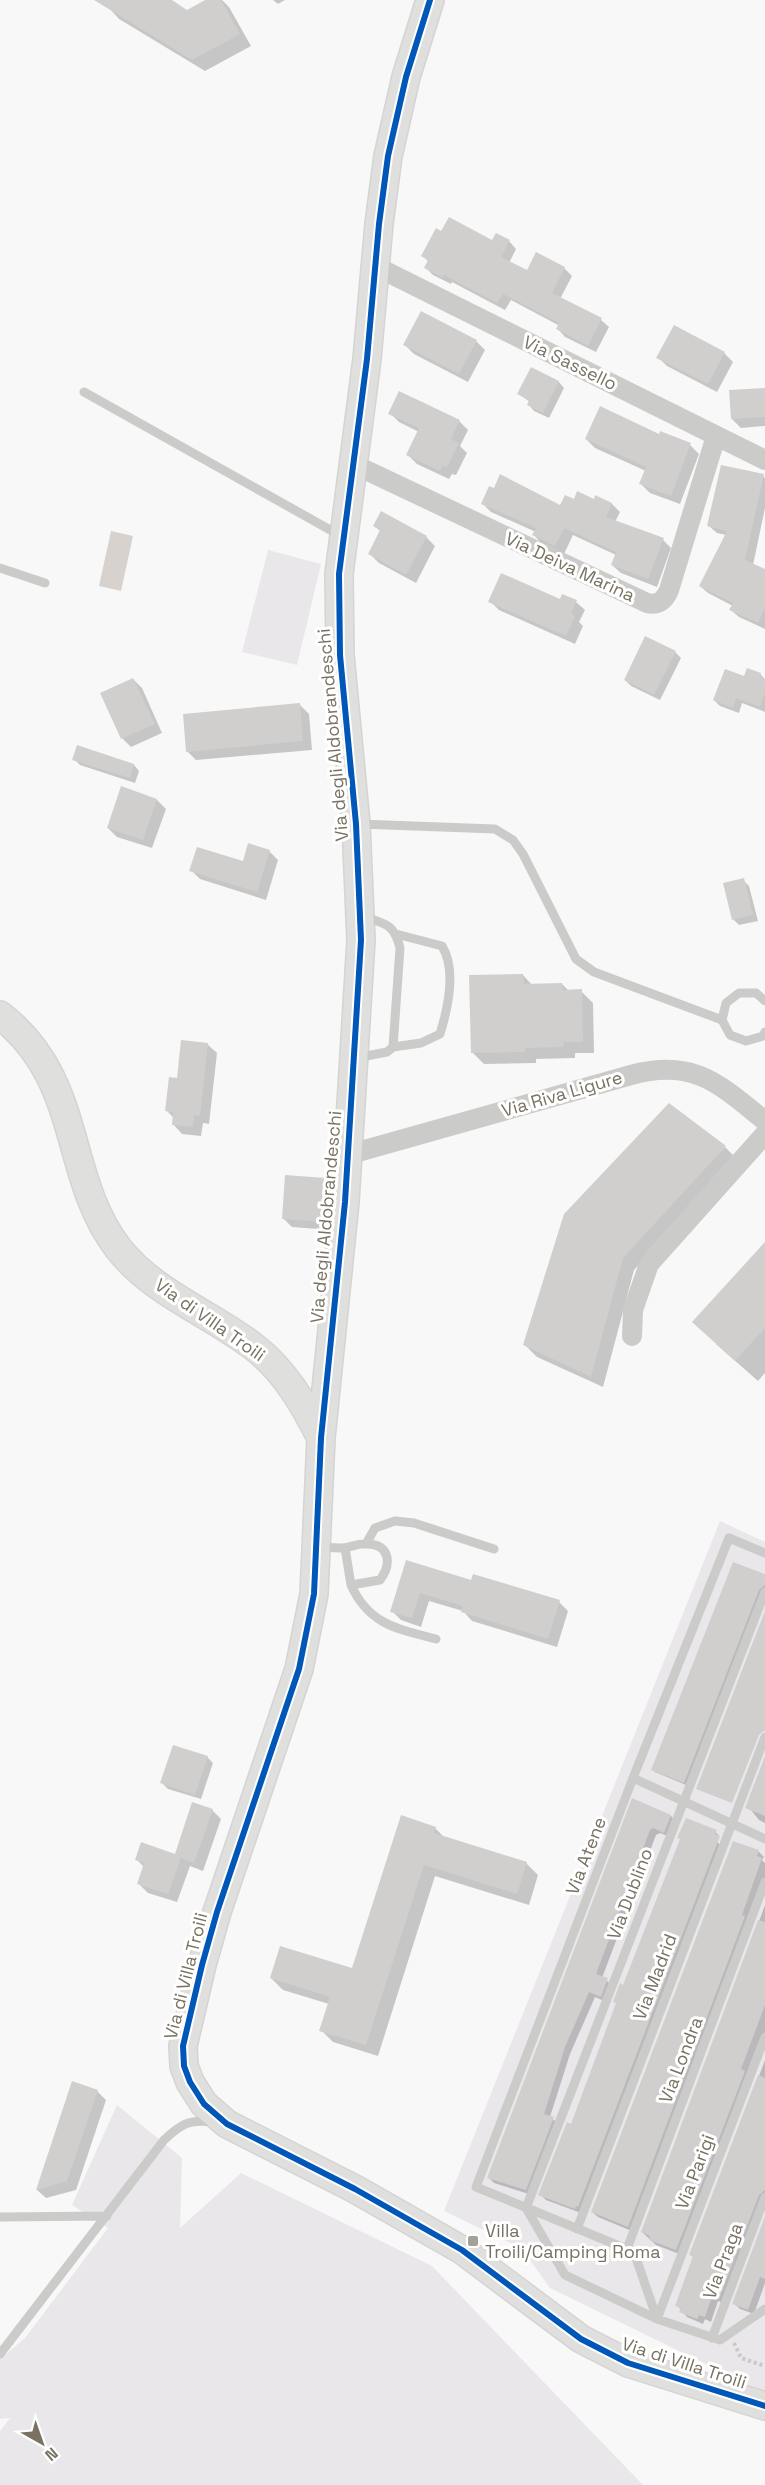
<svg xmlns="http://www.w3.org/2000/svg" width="765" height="2485" font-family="'Space Grotesk',sans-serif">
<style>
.green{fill:#eae7eb}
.water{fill:#d7d2cd}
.shadow{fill:#0003}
.building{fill:#d0cfce}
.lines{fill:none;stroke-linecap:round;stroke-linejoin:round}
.secondary-casing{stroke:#d5d4d3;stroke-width:30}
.path{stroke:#c9c8c7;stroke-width:4;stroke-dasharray:3 3;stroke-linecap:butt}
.lane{stroke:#cbcbc9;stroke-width:9}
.street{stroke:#cbcbc9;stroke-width:20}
.secondary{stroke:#dfdfde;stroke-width:27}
.cycleway-casing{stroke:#fff;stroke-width:10}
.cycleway{stroke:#0057b8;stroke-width:6}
.poi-dot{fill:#a5a196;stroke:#fff;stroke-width:2}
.labels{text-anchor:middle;stroke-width:6;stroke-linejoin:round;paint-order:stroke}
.street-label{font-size:18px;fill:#797262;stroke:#fff}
.poi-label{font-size:18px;fill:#797262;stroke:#fff;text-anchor:start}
</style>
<rect width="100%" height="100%" fill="#f8f8f8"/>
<path class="green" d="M268,550L321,564L297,665L242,652Z
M720,1521L765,1542V2393L550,2288L521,2248L444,2211Z
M117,2105L182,2158L180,2228L241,2173L432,2266L643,2485H0V2431L10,2418L0,2419V2359L25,2338L108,2228L72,2205Z"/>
<path class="water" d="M111,531L133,536L121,591L99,586Z"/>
<path class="shadow" d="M107,0H169L187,12L208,0H222L229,7L251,46L205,71L119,19L107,6Z
M273,0H285L278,4Z
M509,241L516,249L509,263L528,272L537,254L564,268L572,276L560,299L601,320L609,327L596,352L565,337L558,329L560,326L511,300L505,310L452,282L451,284L433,275L425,267L428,261L423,256L493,242Z
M476,341L485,350L468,382L414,354L405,345Z
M724,353L733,362L717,392L667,366L658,357Z
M532,369L559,382L564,388L549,418L534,411L529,405L530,402L519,394Z
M765,390V426L741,428L732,419Z
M390,413L459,421L468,430L460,446L467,453L456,475L452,474L449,479L417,464L408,455L419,432L399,422Z
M586,439L690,445L699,454L680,504L650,493L641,484L646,471L595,448Z
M763,476L765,478V508L753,565L765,571V629L739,617L731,610L733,606L708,593L700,586L726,535L717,533L709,526Z
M574,501H595L612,504L620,512L615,522L663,540L671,548L657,587L621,573L612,565L616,555L573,535L564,554L542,544L534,535L536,532L491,512L483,504L561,507Z
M375,526L426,537L435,546L416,583L379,563L370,554L381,532Z
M490,601L576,602L585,610L579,622L583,626L575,644L499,610Z
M675,652L681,658L660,700L631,686L625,680Z
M760,674L765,679V712L742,703L739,713L720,706L714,700L745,678Z
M133,679L142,688L162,733L131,747L122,738Z
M300,705L309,714L312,750L196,760L187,751Z
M74,759L134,765L139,771L135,783L80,765Z
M157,800L166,809L152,848L117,837L108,828Z
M269,851L278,860L266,900L200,879L191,870L244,863Z
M743,880L749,886L758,921L739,925L733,919Z
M523,975L532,985L562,984L569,991H581L593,1003L594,1053H575V1058L536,1059V1063L484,1064L472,1052Z
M207,1044L217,1053L209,1124L203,1123L201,1136L182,1134L173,1124L174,1118L167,1111L178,1080Z
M725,1147L737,1159L634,1270L603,1387L537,1357L525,1345Z
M326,1179L335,1188L331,1230L292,1227L283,1218Z
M765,1244V1373L758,1381L716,1344Z
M407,1562L472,1581L559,1602L568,1611L557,1647L472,1621L463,1611L429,1601L421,1627L401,1620L392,1611Z
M765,1577V1589L686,1785L655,1772L652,1770Z
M207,1757L213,1763L201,1799L168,1789L162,1783Z
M765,1781V1823L759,1820L751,1810Z
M633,1800L671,1816L676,1822L670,1837L660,1833L656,1835L602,1978L613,1985L607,2002L595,1997L570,2054L550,2117L559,2124L532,2195L494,2183L488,2177Z
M212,1810L221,1819L203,1871L190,1866L177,1902L148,1893L139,1884L145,1868L137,1860L176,1855Z
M435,1828L445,1838L526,1863L538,1875L529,1905L435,1876L378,2056L333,2042L321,2030L329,2004L283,1990L271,1978L353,1970Z
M714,1830L719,1836L717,1842L723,1848L581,2213L546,2200L540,2194L572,2126L681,1840Z
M758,1851L764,1857L762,1860L765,1863V1885L634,2232L598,2217L592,2212Z
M765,1905V2040L682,2255L656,2245L642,2232Z
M765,2060V2200L725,2304L718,2301L711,2322L705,2319L703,2324L687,2317L677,2305L694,2258L691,2255Z
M73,2083L97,2091L106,2100L76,2190L46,2198L37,2190Z
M765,2220V2283L754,2314L740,2309L734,2303Z"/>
<path class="building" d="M94,0H172L187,10L205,0H221L240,34L192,60Z
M449,217L492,240L496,233L510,240L501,257L527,270L536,252L565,267L552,293L602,318L588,346L556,329L559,323L503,294L497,303L444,275L443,278L424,268L428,260L421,256L436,228L441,231Z
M421,311L477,340L459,374L403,345Z
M674,325L725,352L708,384L656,358Z
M531,367L559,381L543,413L527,405L529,400L517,394Z
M765,388V417L731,419L729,390Z
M399,391L460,420L451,439L459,443L447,467L443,466L440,471L406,455L419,428L388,414Z
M600,406L659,434L660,431L691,443L671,496L639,484L646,467L585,439Z
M721,465L764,474L745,560L765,569V608L758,623L729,610L733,603L699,586L727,531L707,526Z
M500,474L560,505L565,495L574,499L577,491L594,499L595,495L612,503L606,517L664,538L648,579L611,565L616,552L564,528L555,546L532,535L536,528L481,504L489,486L494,488Z
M381,511L427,536L406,575L368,554L380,530L373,526Z
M501,573L560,599L562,594L577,600L571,614L575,616L566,636L488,602Z
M645,636L676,651L654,695L624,680Z
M747,668L761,673L760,677L765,679V693L760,707L736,698L733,708L713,700L725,669L744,676Z
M133,678L155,724L121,739L100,693Z
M300,703L303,741L186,752L183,714Z
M77,745L134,764L130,778L72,760Z
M121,786L157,799L143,840L107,828Z
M248,843L270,850L257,892L189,871L197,847L243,861Z
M744,878L753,915L732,920L723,883Z
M523,974L524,984L562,983L563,990L582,989L583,1042H564L563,1047L525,1048V1052L471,1053L469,975Z
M181,1040L208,1043L200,1116L194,1115L193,1127L172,1125L173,1112L165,1111L169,1077L177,1078Z
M669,1103L726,1146L623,1258L591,1377L523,1345L564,1214Z
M285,1175L326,1178L323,1222L282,1219Z
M765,1242V1328L735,1361L692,1322Z
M406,1560L471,1580L473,1574L560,1600L548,1639L461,1612L463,1606L420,1593L412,1618L390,1612Z
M733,1562L765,1574V1585L759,1590L684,1783L651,1770Z
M765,1611V1730L759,1735L732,1803L696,1789Z
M173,1745L208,1756L195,1795L160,1783Z
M765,1756V1816L745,1808Z
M632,1798L671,1815L664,1833L653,1828L650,1830L596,1974L608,1978L601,1997L589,1992L565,2047L544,2114L554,2117L526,2190L487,2178Z
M192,1802L213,1809L194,1863L181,1858L168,1894L137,1884L144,1863L135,1860L141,1842L175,1854Z
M401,1815L436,1827L434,1833L527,1862L517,1894L424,1865L366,2045L319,2031L330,1997L270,1978L280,1946L352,1968Z
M686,1818L717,1830L715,1834L720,1836L578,2207L576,2206L575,2209L538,2195L567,2122L571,2124L616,2003L613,2002L620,1983L623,1985L680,1839L677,1838Z
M733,1841L759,1850L757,1856L762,1858L742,1915L745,1916L628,2227L591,2212Z
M758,1920L765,1922V2005L741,2069L745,2071L676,2250L649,2240L650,2236L641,2232Z
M758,2075L765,2078V2190L759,2195L719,2299L712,2296L705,2317L699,2315L697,2319L679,2312L681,2308L675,2306L693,2256L689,2255Z
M72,2081L98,2090L67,2181L36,2190Z
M765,2216V2279L760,2277L748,2310L732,2304Z"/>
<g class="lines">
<defs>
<path id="secondary" d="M430,0L406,77L388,156L379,224L367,359L339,574L340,655L356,824L361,940L345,1202L321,1438L314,1594L299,1669L217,1912L202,1965L183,2046L184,2066L190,2082L204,2104L227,2124L355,2189L462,2250L581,2339L628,2363L765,2406
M0,1015C84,1080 62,1174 118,1248C153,1293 210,1313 254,1347C285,1371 304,1404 321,1438"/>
</defs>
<use href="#secondary" class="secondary-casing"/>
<path class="path" d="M734,2343L741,2358L765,2366"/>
<path class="lane" d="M84,392L341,536
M0,568L45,583
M359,824L495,829L513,840L523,854L576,959L594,972L722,1020
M765,1001L756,993H739L726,1003L722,1020L730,1035L746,1041L763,1036L765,1032
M393,1047L421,1043L440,1034C448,1008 457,970 442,946L396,934
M356,1058L387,1052L393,1047L400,948C394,924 386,924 365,917
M366,1544L375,1528L395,1521L414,1523L494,1549
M319,1548C327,1547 335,1548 343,1548C351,1547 359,1543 367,1544C390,1544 392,1564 380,1580L351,1585L345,1548
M351,1585C369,1625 398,1629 436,1639
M633,1778L765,1839
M526,2208L765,1592
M526,2208L565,2275L657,2319L720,2340L765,2309
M0,2217L107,2216
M577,2229L765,1737
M627,2249L765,1882
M657,2319L634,2252L476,2187L633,1778L729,1538L765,1553
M657,2319L765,2037
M712,2338L765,2197
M0,2354L164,2140C181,2124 189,2119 213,2122"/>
<path class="street" d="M375,266L765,460
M353,464L647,603C658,606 665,600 669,590L716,436
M347,1155L631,1075C694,1058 719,1084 765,1121
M632,1336L633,1310L649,1264L765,1134"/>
<use href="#secondary" class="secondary"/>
<defs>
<path id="cycleway" d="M430,0L406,77L388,156L379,224L367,359L339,574L340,655L356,824L361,940L345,1202L321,1438L314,1594L299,1669L217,1912L202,1965L183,2046L184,2066L190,2082L204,2104L227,2124L355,2189L462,2250L581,2339L628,2363L765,2406"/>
</defs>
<use href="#cycleway" class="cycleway-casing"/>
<use href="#cycleway" class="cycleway"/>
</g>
<rect class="poi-dot" x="467" y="2235" width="12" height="12" rx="3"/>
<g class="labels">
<g class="street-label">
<text transform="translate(570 363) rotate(26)" y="6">Via Sassello</text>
<text transform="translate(570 567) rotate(25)" y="6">Via Deiva Marina</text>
<text transform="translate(333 735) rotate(-95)" y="6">Via degli Aldobrandeschi</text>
<text transform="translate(562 1094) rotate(-16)" y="6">Via Riva Ligure</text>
<text transform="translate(326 1217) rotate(-85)" y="6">Via degli Aldobrandeschi</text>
<text transform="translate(210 1320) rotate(35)" y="6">Via di Villa Troili</text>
<text transform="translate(586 1856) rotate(-69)" y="6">Via Atene</text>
<text transform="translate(630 1894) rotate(-69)" y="6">Via Dublino</text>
<text transform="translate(186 1976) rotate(-76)" y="6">Via di Villa Troili</text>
<text transform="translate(655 1977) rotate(-69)" y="6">Via Madrid</text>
<text transform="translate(681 2060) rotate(-69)" y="6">Via Londra</text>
<text transform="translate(695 2172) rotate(-69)" y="6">Via Parigi</text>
<text transform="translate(723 2261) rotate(-69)" y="6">Via Praga</text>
<text transform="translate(684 2363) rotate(18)" y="6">Via di Villa Troili</text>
</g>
<g class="poi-label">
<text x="485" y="2237">Villa<tspan x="485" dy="21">Troili/Camping Roma</tspan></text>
</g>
</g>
<g transform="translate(42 2443) rotate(140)" stroke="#ffffff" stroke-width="4.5" paint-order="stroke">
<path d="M0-4.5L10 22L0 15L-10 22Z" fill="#797262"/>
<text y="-9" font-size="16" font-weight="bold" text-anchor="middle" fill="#797262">N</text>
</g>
</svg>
